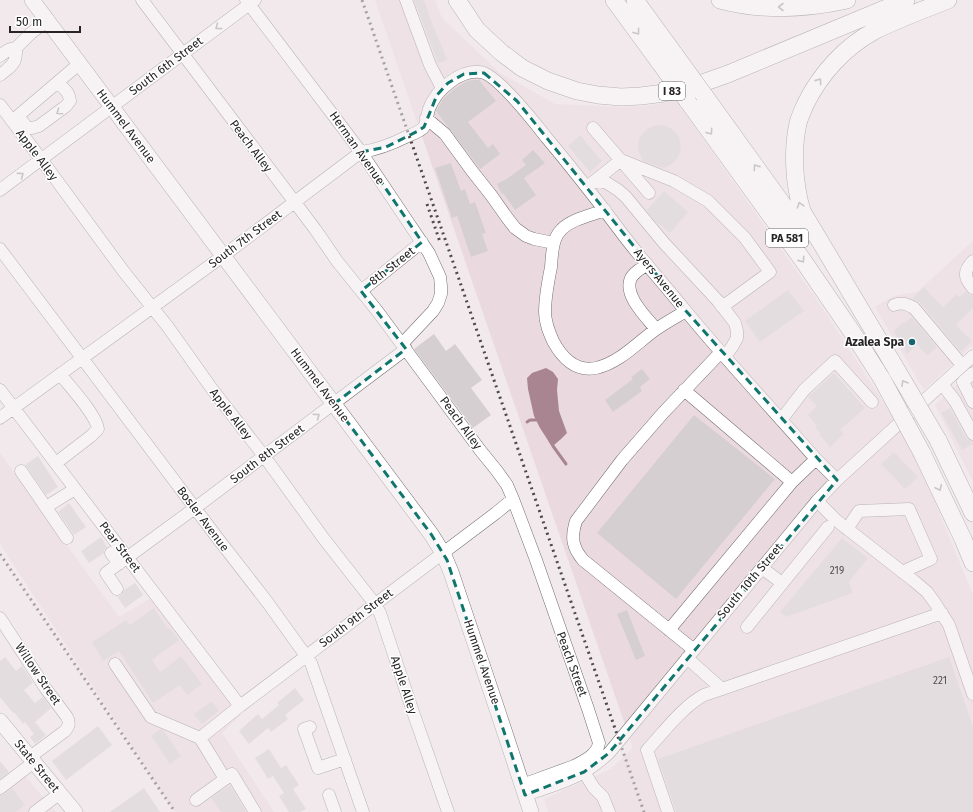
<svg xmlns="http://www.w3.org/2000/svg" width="973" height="812" font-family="'Fira Sans',sans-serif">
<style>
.built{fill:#eadadf}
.water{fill:#a88591}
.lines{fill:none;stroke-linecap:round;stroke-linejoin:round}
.stream{stroke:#a88591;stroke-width:3}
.building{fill:#d6cfd1}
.minor-casing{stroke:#756f71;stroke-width:13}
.major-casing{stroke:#756f71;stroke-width:16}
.highway-casing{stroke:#756f71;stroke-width:18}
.minor{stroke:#fff;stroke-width:12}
.major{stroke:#fff;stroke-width:15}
.highway{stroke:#fff;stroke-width:17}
.rail{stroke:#4d4a4b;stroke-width:3;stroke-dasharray:2 4;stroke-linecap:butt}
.highway-bridge-casing{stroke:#756f71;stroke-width:18;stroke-linecap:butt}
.highway-bridge{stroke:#fff;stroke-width:17}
.oneway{stroke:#9d9c9d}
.marked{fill:none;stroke:#0f766e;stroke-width:3;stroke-dasharray:8 5;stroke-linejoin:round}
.poi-dot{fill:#18656d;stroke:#fff;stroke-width:1.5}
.labels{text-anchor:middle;stroke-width:3;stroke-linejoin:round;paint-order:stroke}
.number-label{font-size:10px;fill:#524f50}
.shield{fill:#fff;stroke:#676666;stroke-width:1}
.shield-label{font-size:11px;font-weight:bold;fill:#262425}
.street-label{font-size:12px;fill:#262425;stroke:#fff}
.poi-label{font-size:12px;font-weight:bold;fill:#262425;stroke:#fff;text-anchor:end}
</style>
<rect width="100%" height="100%" fill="#f1e9ec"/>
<path class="built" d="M375,0H435L442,18L500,73L555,104L621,107L645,106L676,101L820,304L886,406L921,468L973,595V812H548L544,799L611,769L633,748Z
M973,241V345L924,390L875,307L893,296L917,292Z
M973,370V482L935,405Z
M0,453L119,617L153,597L240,716L222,733L274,812H175L0,544Z
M23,774L56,812H0V791Z"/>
<path class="water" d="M546,368L553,372L558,379L557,390L559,411L567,433L561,439L554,445L549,442L540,428L534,416L528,389L527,378L532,373Z"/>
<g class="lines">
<path class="stream" d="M527,422L530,420H539
M550,441L553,446L566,464"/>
</g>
<path class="building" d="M414,0H424L429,13H428L447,60L438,63Z
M473,80H479L496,101L468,122L488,148L493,144L500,154L480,169L436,111L443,99L454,89L467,81Z
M659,125L666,126L672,129L677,134L680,140L681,146L680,153L677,159L672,164L666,167L662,168L643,161L639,153L638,146L639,140L642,134L647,129L653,126Z
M580,135L602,161L590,172L568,146Z
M533,150L545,163L524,178L536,195L515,210L503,193L502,194L497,184L508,178L526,165L522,160Z
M451,163L461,191L465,189L470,204L475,202L486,233L482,234L488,251L471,257L457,216L452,218L435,168Z
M664,191L688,212L670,233L654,220L647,210Z
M924,287L943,307L957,294L959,297L966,291L970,295H973V308L956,325L972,341L961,352L920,303L912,299Z
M788,290L804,311L760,342L745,321Z
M912,317L937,347L927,356L917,344L907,354L894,331L903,322L904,324Z
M434,334L446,351L455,344L482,380L471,388L491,415L473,428L414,349Z
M642,369L650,379L640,387L642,391L613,412L605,400L633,379L631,377Z
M834,373L865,408L840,430L844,434L830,447L819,434H821L815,428L817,426L808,415L817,406L808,397Z
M950,408L966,438L971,441L973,444L962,450L941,413Z
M694,415L775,479L676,599L597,533Z
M894,452L918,477L905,489L881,464Z
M38,456L58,487L46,495L27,467L25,465Z
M69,503L86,527L74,535L58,512Z
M101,537L107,547L104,550V553L89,563L81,551Z
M842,538L868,558L849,582L853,593L786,617L780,612Z
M135,583L143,595L125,608L117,596L122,595L124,590Z
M154,608L168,629L170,628L179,640L152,660L160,672L181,656L202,684L187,695L180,685L153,703L119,651L103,661L92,642L126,620L130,625Z
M627,610L645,656L636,660L617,614Z
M5,657L16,671L22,666L26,672L33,683L24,690L35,703L43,697L51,708L35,722L46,735L35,744L30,737L34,734L25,722L23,724L14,712L13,713L0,697V661Z
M949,657L973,726V812H676L658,759Z
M295,688L304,700L285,715L288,719L271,732L268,728L249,744L239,731L258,714L262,719L279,705L277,703Z
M212,701L219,711L202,724L194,714Z
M98,726L112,745L66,780L52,761Z
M161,729L163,730L181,756L170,764L151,736Z
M269,749L281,768L286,765L299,785L293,789L306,809L300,812H289L279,796L284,793L273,776L268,779L255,758Z
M0,761L9,772L0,779Z
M230,785L233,790L246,812H221L211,798Z
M12,788L25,805L16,812H0V795L5,794Z
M144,788L160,812H110Z"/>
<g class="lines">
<defs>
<path id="minor" d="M142,0L315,229L337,261L378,312L480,450L497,471L507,485L513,499L536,560L588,709L599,743C597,755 584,761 574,766L522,785
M246,0L361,152L410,225L429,253L440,277L441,286V294L438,303L433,311L402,344
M406,0L430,65L442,88
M0,56C5,52 9,48 16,48
M0,75C11,66 17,64 16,48L31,33L47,21
M0,105L41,159L124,272L168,327L212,389L264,456L324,539L375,604L380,613L412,709L448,812
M18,116L26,126L29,128H32L39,126L66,106L70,101L69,96L67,92L58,82
M426,118L445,134L472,171L491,195L508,219L515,228L526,236L534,239L554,243
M12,121L79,64
M593,128L649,193
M592,183L599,181L607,183L618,190L626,197L664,243L718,301L735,323L737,331V338L732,347L725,356
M587,187L621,160L674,181L708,201L745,238L770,272L722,307
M0,190L255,0
M605,210C592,215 571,219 561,230C552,239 552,255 551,267C548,282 545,297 545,312C545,323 549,332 553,341C562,358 576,372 596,368C619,363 637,343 655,330C665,323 676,317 686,311
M0,249L216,536L268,603L311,663L363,812
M973,261C963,271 964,278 973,288
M647,264C642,268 634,272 631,278C623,295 646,317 656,329
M361,291L422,242
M894,305C902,302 907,304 914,308L962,365
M973,373L963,382L973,402
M942,384L955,401L973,434
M0,390L240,706
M684,390L792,482
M0,418L223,256L361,152C378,150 392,144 408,136C413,134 419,132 423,128C427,124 427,115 429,109C436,90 459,70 480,72C496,73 535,123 546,137C572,168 597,200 621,232C641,259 664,284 685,310C727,361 772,409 816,459L837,480
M781,420L804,390L835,361L872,402
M56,463L91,436L98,429C96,414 70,387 60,374
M21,471L67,538
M817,501L836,520L914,581L927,592L935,603L949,625L973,694
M46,507L75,489
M847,529L859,511L909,509L931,559L902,572
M111,553L119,564
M762,568L782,583
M117,589L106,573L195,508L406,349
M0,618L15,641L46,689L67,717C70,723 69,726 65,731L30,757
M747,627L828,527
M669,630L792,482L816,459
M694,650L583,560C572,547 571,537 576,521L622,460L663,413L721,352
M687,658L722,689
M115,664L151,717L200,738L225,779L232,774L255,812
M310,727L304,729L318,768L345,759
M200,738L240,706L496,513L513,499
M584,772L594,788L603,797L609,812
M0,788L34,762
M329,795L335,812
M525,795C545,788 566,783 584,772C593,767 601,760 609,753L817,501L837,480L973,356
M196,800L225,779
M35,812L59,794
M668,812L647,750C664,732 682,707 704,695C710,693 716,691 722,689L942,613"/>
<path id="major" d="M32,0L431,534L443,553L451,572L500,718L531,812
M0,721L75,812"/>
<path id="highway" d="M457,0L477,30L502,53L522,68L548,81L577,91L598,95L621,97L641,96L664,93L691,87L728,74L906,0
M614,0L660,63
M635,0L675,55
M720,0C761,11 806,9 847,0
M704,95L804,234
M687,100L802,259L852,332L882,379
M892,362L802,211C794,184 792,151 798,123C800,116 803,110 806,103C821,73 845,47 874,31C898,19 923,10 948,0
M938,440L973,513
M922,453L963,539L973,563"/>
</defs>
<use href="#minor" class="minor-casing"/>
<use href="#major" class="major-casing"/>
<use href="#highway" class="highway-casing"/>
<use href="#minor" class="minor"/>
<use href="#major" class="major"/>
<use href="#highway" class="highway"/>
<path class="rail" d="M362,0L644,812
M427,204L440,242
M0,554L175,812"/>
<defs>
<path id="highway-bridge" d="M675,55L704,95
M660,63L687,100
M892,362L938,440
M882,379L922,453"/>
</defs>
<use href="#highway-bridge" class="highway-bridge-casing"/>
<use href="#highway-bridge" class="highway-bridge"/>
</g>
<defs><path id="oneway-chevron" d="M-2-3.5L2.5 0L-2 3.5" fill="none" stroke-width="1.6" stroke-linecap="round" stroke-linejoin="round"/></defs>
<g class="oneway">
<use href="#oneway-chevron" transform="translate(781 7) rotate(-180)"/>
<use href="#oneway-chevron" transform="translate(218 27) rotate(143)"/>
<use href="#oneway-chevron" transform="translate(637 32) rotate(54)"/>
<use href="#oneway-chevron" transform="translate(819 81) rotate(-55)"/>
<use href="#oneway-chevron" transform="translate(59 112) rotate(145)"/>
<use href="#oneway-chevron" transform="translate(710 132) rotate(54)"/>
<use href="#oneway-chevron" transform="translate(756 167) rotate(-125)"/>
<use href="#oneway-chevron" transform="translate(21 175) rotate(-37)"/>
<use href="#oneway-chevron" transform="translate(800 205) rotate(-107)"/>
<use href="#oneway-chevron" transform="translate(802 260) rotate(55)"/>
<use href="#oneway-chevron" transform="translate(904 383) rotate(-120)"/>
<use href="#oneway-chevron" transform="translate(317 416) rotate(-37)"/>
<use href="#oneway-chevron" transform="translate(939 488) rotate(65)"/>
</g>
<path d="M0 0H973V812H0ZM484,73L517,101L686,311L837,480L609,753L584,772L525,795L447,560L431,534L334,404L406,349L361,291L422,242L361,152L386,147L418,131L424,127L437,95L448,83L464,74Z" fill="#f1e9ec" fill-opacity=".55" fill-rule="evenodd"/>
<path class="marked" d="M484,73L517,101L686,311L837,480L609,753L584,772L525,795L447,560L431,534L334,404L406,349L361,291L422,242L361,152L386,147L418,131L424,127L437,95L448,83L464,74Z"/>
<circle class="poi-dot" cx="912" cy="342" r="4"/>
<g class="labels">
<g class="number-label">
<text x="837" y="574">219</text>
<text x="940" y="684">221</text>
</g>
<g class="shield">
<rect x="659" y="82" width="26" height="18" rx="3"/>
<rect x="766" y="229" width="42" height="18" rx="3"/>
</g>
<g class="shield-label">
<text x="672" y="95">I 83</text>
<text x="787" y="242">PA 581</text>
</g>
<g class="street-label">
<text transform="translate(166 66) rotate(-37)" y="4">South 6th Street</text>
<text transform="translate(126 126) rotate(53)" y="4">Hummel Avenue</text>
<text transform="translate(251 146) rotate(53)" y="4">Peach Alley</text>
<text transform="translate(357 148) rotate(55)" y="4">Herman Avenue</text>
<text transform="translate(37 155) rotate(53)" y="4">Apple Alley</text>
<text transform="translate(245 239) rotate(-37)" y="4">South 7th Street</text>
<text transform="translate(392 266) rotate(-38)" y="4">8th Street</text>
<text transform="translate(659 278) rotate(51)" y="4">Ayers Avenue</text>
<text transform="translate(320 385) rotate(53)" y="4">Hummel Avenue</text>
<text transform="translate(231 414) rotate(52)" y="4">Apple Alley</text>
<text transform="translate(461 423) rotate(54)" y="4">Peach Alley</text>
<text transform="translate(267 454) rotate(-37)" y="4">South 8th Street</text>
<text transform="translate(203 519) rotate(53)" y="4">Bosler Avenue</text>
<text transform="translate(120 547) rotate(53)" y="4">Pear Street</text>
<text transform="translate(750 581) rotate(-50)" y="4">South 10th Street</text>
<text transform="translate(356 618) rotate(-37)" y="4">South 9th Street</text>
<text transform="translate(482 662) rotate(71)" y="4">Hummel Avenue</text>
<text transform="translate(572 664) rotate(70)" y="4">Peach Street</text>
<text transform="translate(38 674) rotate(56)" y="4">Willow Street</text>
<text transform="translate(404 685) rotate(72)" y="4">Apple Alley</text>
<text transform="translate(37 766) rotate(51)" y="4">State Street</text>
</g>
<g class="poi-label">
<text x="904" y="346">Azalea Spa</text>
</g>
</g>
<path d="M10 26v6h70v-6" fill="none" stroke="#262425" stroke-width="2"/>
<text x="16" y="26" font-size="12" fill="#262425" stroke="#ffffff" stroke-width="3" paint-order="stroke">50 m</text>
</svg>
